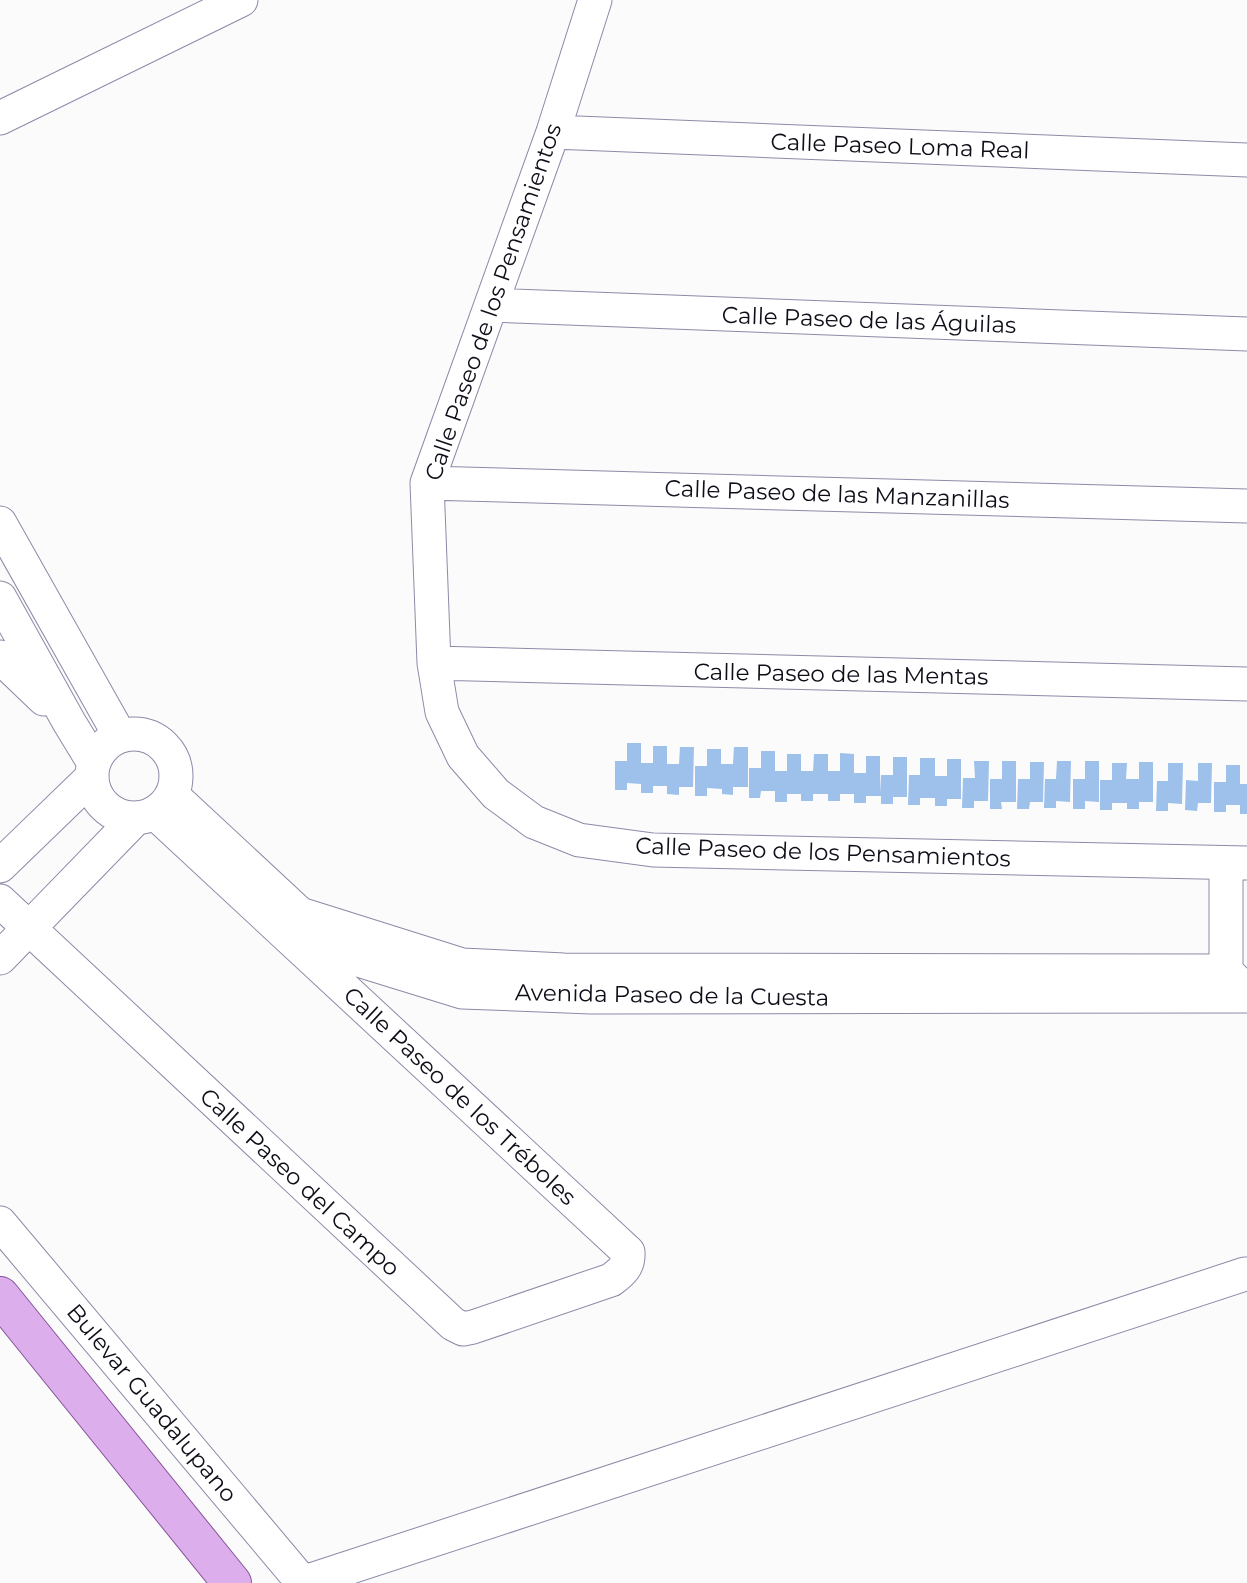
<svg xmlns="http://www.w3.org/2000/svg" width="1247" height="1583" font-family="Montserrat,sans-serif">
<style>
.building{fill:#9dc1ea}
.lines{fill:none;stroke-linecap:round;stroke-linejoin:round}
.minor-casing{stroke:#8b8ba8;stroke-width:35}
.major-casing{stroke:#86539a;stroke-width:40}
.minor{stroke:#fff;stroke-width:33}
.major{stroke:#ddaeec;stroke-width:38}
.labels{text-anchor:middle;stroke-width:5;stroke-linejoin:round;paint-order:stroke}
.street-label{font-size:23px;fill:#0e0e19;stroke:#fff}
</style>
<rect width="100%" height="100%" fill="#fbfbfb"/>
<path class="building" d="M627,743H641V763H653V746H667V764H679L680,747H694L693,787H679V795L667,794V786H653V793H641V784L627,783V790H615V761H627Z
M734,747H748V787H733V795L722,794V789L707,788V796H695V766H707V749H721V764H733Z
M761,751H775V771H787V754H801V771H813L814,754H828V771H840V753L854,754V773H866V756H880V793L881,775H893V757H907V797H893V804H881V796H866V803H854V794H840V801H828V794H813V801H801V794H787V802H775V791H761L760,798H749V768H761Z
M920,758H935V776H947V759H961V799H947V806H935V798H920V805H908L909,775H920Z
M974,761H989L988,801H974V808H962L963,778H975Z
M1002,761H1016V802H1001L1002,809H990V779H1002Z
M1057,761H1071L1070,802L1056,801V808H1044L1045,779H1056Z
M1085,761H1099V802L1085,801V809H1073V779H1085Z
M1030,762H1044L1043,802H1030L1029,809H1017L1018,779H1030Z
M1139,762H1153V802H1139V809H1127V803H1112V810H1100V780H1112V763H1127L1126,779H1139Z
M1168,763H1183L1182,804L1168,803V811H1156L1157,781H1168Z
M1198,763H1212L1211,803H1198L1197,811L1185,810L1186,780L1198,781Z
M1226,765H1240V784H1247V814H1240V805H1226V812H1214V782H1226Z"/>
<g class="lines">
<defs>
<path id="minor" d="M595,0L553,132L427,483L434,663L442,712L463,756L496,794L534,822L579,840L653,850L1247,863
M0,118L241,0
M553,132L1247,160
M491,305L1247,334
M427,483L1247,506
M0,523L120,736
M0,598L69,722L94,763
M0,657L44,699
M434,663L1247,684
M92 776a42 42 0 1 1 84 0a42 42 0 1 1-84 0Z
M172,795L300,914L462,965L564,970L1226,971
M1226,863V971L1242,987
M0,866L92,777
M0,901L453,1324L463,1329L473,1327L611,1280C622,1272 629,1266 628,1252L155,813
M300,942L462,992L591,997L1247,996
M0,958L136,818
M0,1223L303,1583
M302,1583L1245,1274"/>
<path id="major" d="M0,1296L232,1583"/>
</defs>
<use href="#minor" class="minor-casing"/>
<use href="#major" class="major-casing"/>
<use href="#minor" class="minor"/>
<use href="#major" class="major"/>
</g>
<g class="labels">
<g class="street-label">
<text transform="translate(900 146) rotate(2)" y="8">Calle Paseo Loma Real</text>
<text transform="translate(493 302) rotate(-71)" y="8">Calle Paseo de los Pensamientos</text>
<text transform="translate(869 320) rotate(2)" y="8">Calle Paseo de las Águilas</text>
<text transform="translate(837 494) rotate(2)" y="8">Calle Paseo de las Manzanillas</text>
<text transform="translate(841 674) rotate(1)" y="8">Calle Paseo de las Mentas</text>
<text transform="translate(823 852) rotate(2)" y="8">Calle Paseo de los Pensamientos</text>
<text transform="translate(672 995) rotate(1)" y="8">Avenida Paseo de la Cuesta</text>
<text transform="translate(460 1096) rotate(43)" y="8">Calle Paseo de los Tréboles</text>
<text transform="translate(300 1182) rotate(43)" y="8">Calle Paseo del Campo</text>
<text transform="translate(152 1403) rotate(50)" y="8">Bulevar Guadalupano</text>
</g>
</g>
</svg>
